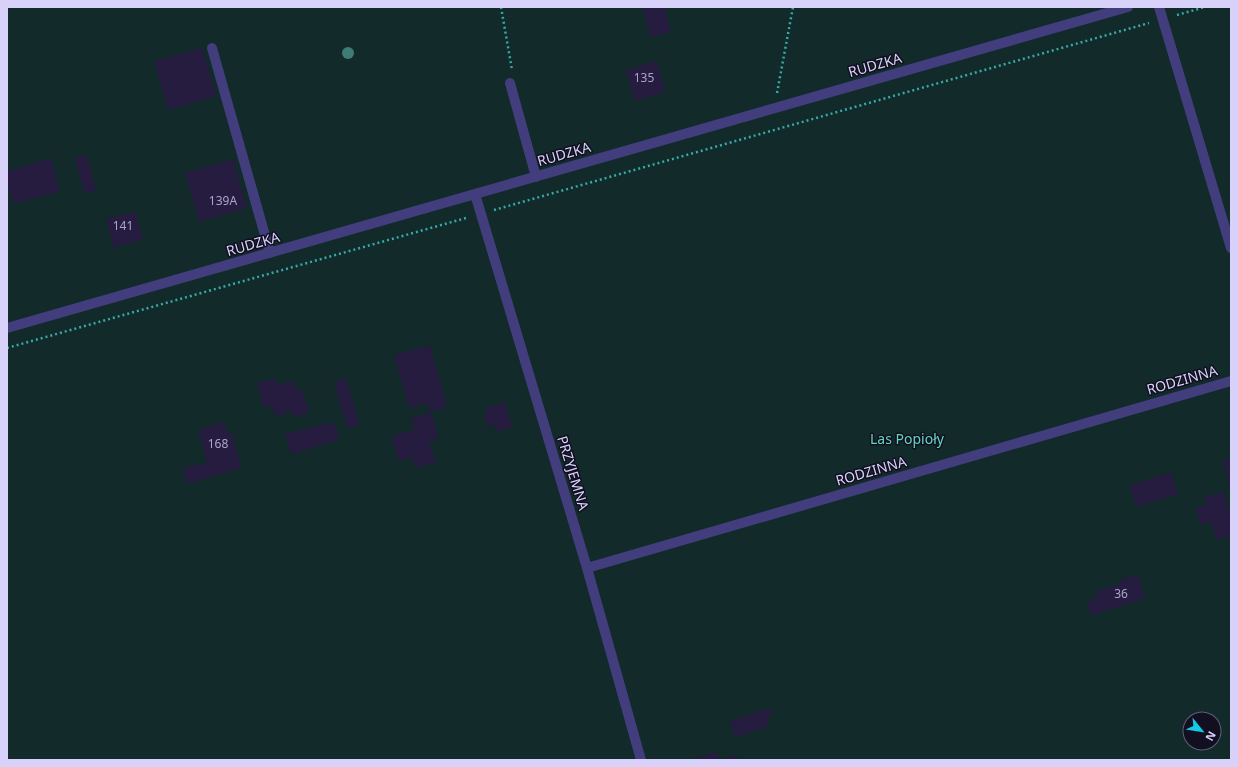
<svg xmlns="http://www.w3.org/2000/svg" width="1238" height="767" font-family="'Noto Sans',sans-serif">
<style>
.green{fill:#122a2a;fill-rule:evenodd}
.building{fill:#251c40}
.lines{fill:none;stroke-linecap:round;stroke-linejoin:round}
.path{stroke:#37aaa7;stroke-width:2.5;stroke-dasharray:2 3;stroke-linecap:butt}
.minor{stroke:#423d7c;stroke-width:10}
.tree{fill:#3f7c76}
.labels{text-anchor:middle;stroke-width:3;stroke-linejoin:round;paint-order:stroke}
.number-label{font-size:12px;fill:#aba4cc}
.street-label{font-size:14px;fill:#d8d2fb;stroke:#120f20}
.park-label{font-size:14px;fill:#64d5bd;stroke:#120f20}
</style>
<rect width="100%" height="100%" fill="#120f20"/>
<path class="green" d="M7,7H1231V760H7ZM1190,719H1214V743H1190Z"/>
<path class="building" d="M642,7H664L671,32L651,37Z
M202,48L216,96L168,110L154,61Z
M657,61L665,92L635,101L626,70Z
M87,155L96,190L84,193L75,158Z
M51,158L60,191L14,204L7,181V171Z
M233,159L247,208L199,222L185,173Z
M135,211L143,239L114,248L106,219Z
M430,345L447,407L430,412L427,403L409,408L394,355Z
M276,378L278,385L294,381L297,391L303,390L309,412L293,417L291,411L275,416L271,406L264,408L257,383Z
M346,379L360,424L347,428L334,382Z
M505,402L512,427L497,432L494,424L488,427L484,416H487L485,408Z
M431,412L439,438L429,440L436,462L415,468L412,457L399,461L391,437L415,429L411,418Z
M224,422L227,433L232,432L241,468L187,484L183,468L207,462L198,430Z
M334,422L339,440L291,454L285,434Z
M1231,458V490H1230L1223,460Z
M1171,472L1178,494L1136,507L1130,485Z
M1224,492L1231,517V536L1216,540L1212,522L1201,525L1195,508L1206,505L1204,497Z
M1138,575L1145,599L1091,615L1087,601L1097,598L1095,591L1121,584L1120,580Z
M769,708L772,716L767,718L769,726L735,737L729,722Z
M717,752L719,760H690Z
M736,755L738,760H720Z"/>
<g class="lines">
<path class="path" d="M501,7L512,70
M1177,15L1205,7
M777,93L793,7
M494,210L1149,23
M7,348L466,218"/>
<path class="minor" d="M1159,7L1231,248
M212,48L270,253
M510,83L536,177
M475,194L587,568L641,760
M7,328L1128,7
M587,568L1231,381"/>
</g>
<circle class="tree" cx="348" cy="53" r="6"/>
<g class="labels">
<g class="number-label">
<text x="644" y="82">135</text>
<text x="223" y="205">139A</text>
<text x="123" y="230">141</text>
<text x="218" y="448">168</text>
<text x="1121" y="598">36</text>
</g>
<g class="street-label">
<text transform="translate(875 65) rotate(-16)" y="5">RUDZKA</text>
<text transform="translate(564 154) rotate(-16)" y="5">RUDZKA</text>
<text transform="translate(253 244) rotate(-16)" y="5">RUDZKA</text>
<text transform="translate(1182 380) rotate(-16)" y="5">RODZINNA</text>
<text transform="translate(871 471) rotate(-16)" y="5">RODZINNA</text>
<text transform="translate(573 473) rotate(73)" y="5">PRZYJEMNA</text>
</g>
<g class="park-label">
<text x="907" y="444">Las Popioły</text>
</g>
</g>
<rect width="1238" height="767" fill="none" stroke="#d8d2fb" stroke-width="16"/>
<g transform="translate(1202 731) rotate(120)"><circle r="19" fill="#120f20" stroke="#615d78"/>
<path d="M0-3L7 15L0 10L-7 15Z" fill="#12c9e7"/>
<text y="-6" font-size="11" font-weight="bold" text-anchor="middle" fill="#d8d2fb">N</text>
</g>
</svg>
